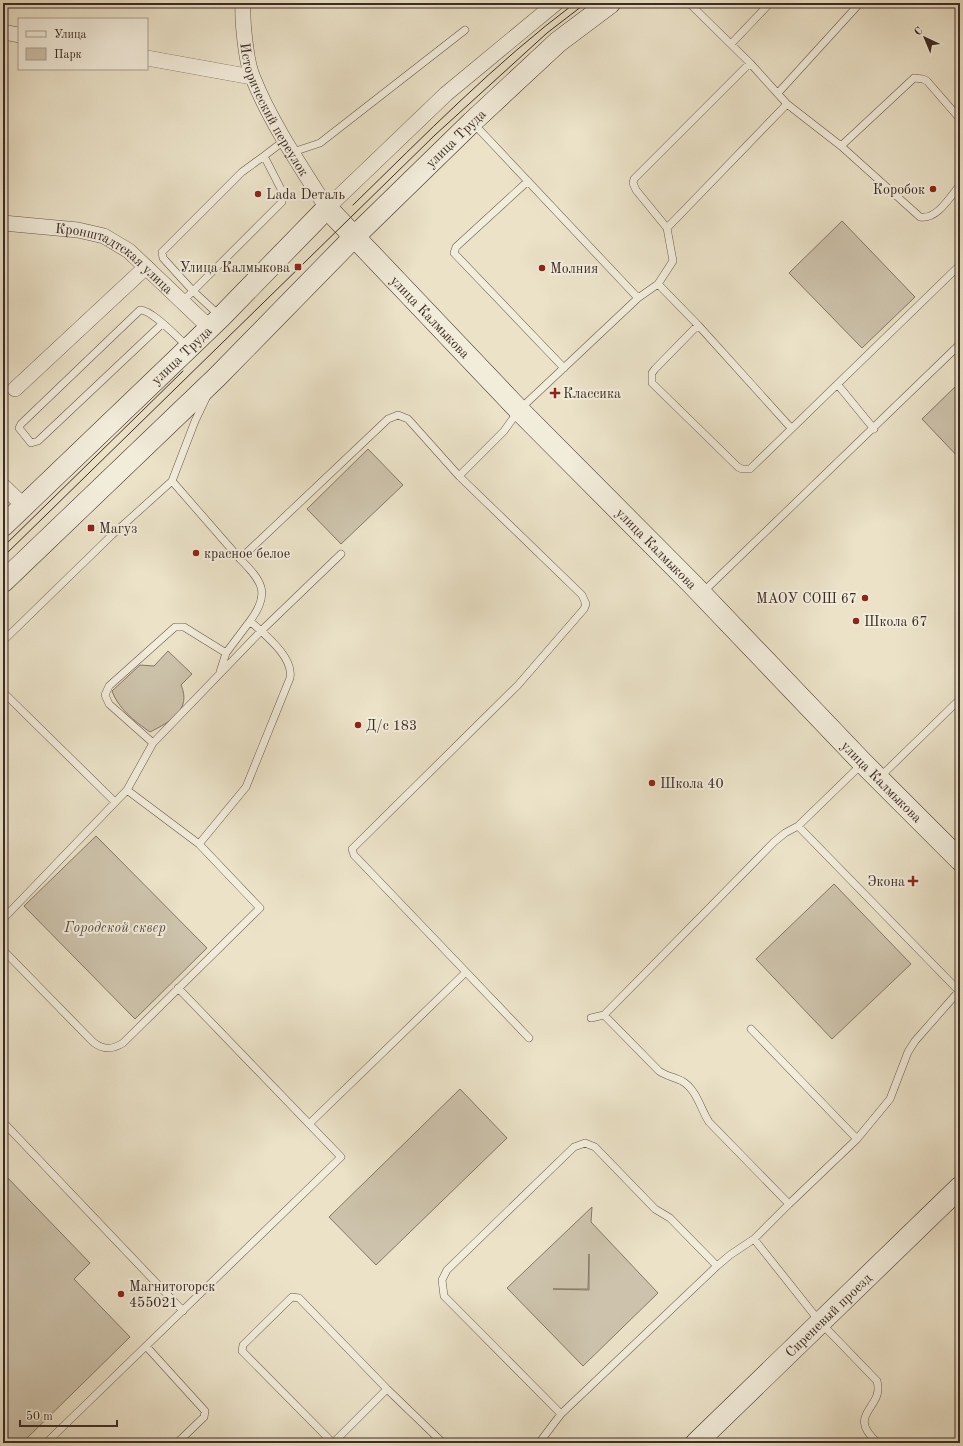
<svg xmlns="http://www.w3.org/2000/svg" width="963" height="1446" font-family="'Old Standard TT',serif">
<style>
.green{fill:#cdc3ac;stroke:#847768;fill-rule:evenodd}
.lines{fill:none;stroke-linecap:round;stroke-linejoin:round}
.lane-casing{stroke:#68594c;stroke-width:8}
.street-casing{stroke:#68594c;stroke-width:16}
.secondary-casing{stroke:#3c2b23;stroke-width:22}
.lane{stroke:#f2ecdb;stroke-width:7}
.street{stroke:#f2ecdb;stroke-width:15}
.secondary{stroke:#f2ecdb;stroke-width:21}
.tram{stroke:#3c2b23;stroke-width:1}
.poi-dot{fill:#8f2418;stroke:#f2ecdb;stroke-width:1.5}
.labels{text-anchor:middle;stroke-width:4;stroke-linejoin:round;paint-order:stroke}
.street-label{font-size:14px;fill:#3c2b23;stroke:#f2ecdb}
.poi-label{font-size:14px;fill:#3c2b23;stroke:#f2ecdb;text-anchor:start}
.park-label{font-size:14px;font-style:italic;fill:#59493e;stroke:#f2ecdb}
</style>
<rect width="100%" height="100%" fill="#ebe2c8"/>
<filter id="stains"><feTurbulence type="fractalNoise" baseFrequency=".005" numOctaves="4"/><feColorMatrix values="0 0 0 0 .2 0 0 0 0 .09 0 0 0 0 .02 0 0 0 .5 -.17"/></filter>
<radialGradient id="worn" r=".72"><stop offset=".6" stop-color="#630" stop-opacity="0"/><stop offset="1" stop-color="#630" stop-opacity=".3"/></radialGradient>
<path class="green" d="M842,221L915,297L862,348L789,273Z
M960,382V459L922,419Z
M368,449L403,485L341,544L307,509Z
M168,651L192,674L181,685C192,710 170,722 150,732C134,721 118,708 112,691L140,665L154,666Z
M96,836L207,948L135,1019L24,906Z
M834,884L911,964L832,1039L756,959Z
M460,1089L507,1138L376,1265L329,1217Z
M3,1173L90,1263L74,1279L130,1337L22,1443H3Z
M592,1207L591,1222L658,1293L583,1366L507,1288ZM589,1254V1290L553,1289H588Z"/>
<g class="lines">
<defs>
<path id="lane" d="M689,3L750,63
M731,44L770,3
M778,93L860,3
M787,104L841,146L920,217C937,220 950,197 960,185
M474,124L638,298
M841,146L914,78L923,79L927,81L960,119
M293,152L320,143L465,30
M264,156L242,172L162,252L163,258L193,291L282,202L283,193L264,156L285,140
M528,181L456,247L454,253L564,368
M658,284L673,261L667,228L636,190L633,183L634,179L750,63L787,104L667,228
M182,302L193,291L220,316
M162,324L38,441L31,443L19,428L21,424L140,310C151,309 179,339 188,347
M698,325L791,428
M838,385L874,429
M207,396L195,421L172,481L240,559
M702,593L960,344
M250,621C271,593 262,581 240,559L388,419L398,415L408,419L459,476
M3,641L112,535L172,481
M220,672L226,653
M3,692L115,802
M153,743L109,704L105,695L109,686L175,627H184L226,653L250,621C265,635 294,657 290,678L246,787L199,844
M880,777L960,699
M798,826L960,992
M3,919L127,790L153,743L261,631L341,554
M3,950L93,1042C103,1050 112,1050 123,1043L260,908L199,844L127,790
M466,972L529,1038
M604,1015L659,1071C666,1076 674,1077 682,1081C697,1090 700,1108 709,1122L789,1204L857,1139
M591,1018L604,1015L774,842L785,833L798,826L862,764
M751,1029L857,1139L890,1099L908,1052L915,1041L959,991
M3,1122L183,1311
M309,1124L466,972L354,855L352,849L518,685L584,609L586,604L582,595L459,476L504,431L519,410L638,298L658,284L698,325L655,369L652,373V383L738,467L742,469H750L960,265
M754,1239L820,1322L877,1381C885,1409 844,1413 878,1443
M146,1346L205,1411L204,1417L177,1443
M561,1414L717,1266L730,1255L754,1239L789,1204
M334,1442L387,1389
M46,1443L341,1157L178,988
M333,1443L242,1351L243,1345L292,1297L299,1298L387,1389L443,1443
M539,1443L561,1414L444,1296L442,1280L447,1270L574,1147L585,1143L595,1147L655,1209L670,1218L717,1266"/>
<g id="street">
<path id="s1" d="M243,3C242,20 246,63 253,78C271,123 301,167 327,208L446,94L556,3"/>
<path d="M3,32L19,35"/>
<path d="M147,58L252,77"/>
<path id="s2" d="M3,223L78,230L104,236L129,251L210,328"/>
<path d="M15,389L146,267"/>
<path d="M3,486L24,506"/>
</g>
<g id="secondary">
<path id="s3" d="M3,526L221,317L327,208L519,410L692,584L863,763L960,860"/>
<path id="s4" d="M3,582L217,377L354,237L472,122L558,42L610,3"/>
<path id="s5" d="M696,1443L960,1187"/>
</g>
</defs>
<use href="#lane" class="lane-casing"/>
<use href="#street" class="street-casing"/>
<use href="#secondary" class="secondary-casing"/>
<use href="#lane" class="lane"/>
<use href="#street" class="street"/>
<use href="#secondary" class="secondary"/>
<path class="tram" d="M353,205C425,135 495,63 575,3
M3,547L183,371
M3,557L435,135L547,33L586,3"/>
</g>
<g class="poi-dot">
<circle cx="933" cy="189" r="4"/>
<circle cx="258" cy="194" r="4"/>
<rect x="294" y="263" width="8" height="8" rx="2"/>
<circle cx="542" cy="268" r="4"/>
<path d="M553 387h4v4h4v4h-4v4h-4v-4h-4v-4h4z"/>
<rect x="87" y="524" width="8" height="8" rx="2"/>
<circle cx="196" cy="553" r="4"/>
<circle cx="865" cy="598" r="4"/>
<circle cx="856" cy="621" r="4"/>
<circle cx="358" cy="725" r="4"/>
<circle cx="652" cy="783" r="4"/>
<path d="M911 875h4v4h4v4h-4v4h-4v-4h-4v-4h4z"/>
<circle cx="121" cy="1294" r="4"/>
</g>
<g class="labels">
<g class="street-label">
<text dy="5" stroke="none"><textPath href="#s1" startOffset="113">Исторический переулок</textPath></text>
<text dy="5" stroke="none"><textPath href="#s4" startOffset="634">улица Труда</textPath></text>
<text dy="5" stroke="none"><textPath href="#s2" startOffset="121">Кронштадтская улица</textPath></text>
<text dy="5" stroke="none"><textPath href="#s3" startOffset="604">улица Калмыкова</textPath></text>
<text dy="5" stroke="none"><textPath href="#s3" startOffset="247">улица Труда</textPath></text>
<text dy="5" stroke="none"><textPath href="#s3" startOffset="928">улица Калмыкова</textPath></text>
<text dy="5" stroke="none"><textPath href="#s3" startOffset="1252">улица Калмыкова</textPath></text>
<text dy="5" stroke="none"><textPath href="#s5" startOffset="184">Сиреневый проезд</textPath></text>
</g>
<g class="poi-label">
<text x="925" y="194" text-anchor="end">Коробок</text>
<text x="266" y="199">Lada Dеталь</text>
<text x="290" y="272" text-anchor="end">Улица Калмыкова</text>
<text x="550" y="273">Молния</text>
<text x="563" y="398">Классика</text>
<text x="99" y="533">Магуз</text>
<text x="204" y="558">красное белое</text>
<text x="857" y="603" text-anchor="end">МАОУ СОШ 67</text>
<text x="864" y="626">Школа 67</text>
<text x="366" y="730">Д/с 183</text>
<text x="660" y="788">Школа 40</text>
<text x="905" y="886" text-anchor="end">Экона</text>
<text x="129" y="1291">Магнитогорск<tspan x="129" dy="16">455021</tspan></text>
</g>
<g class="park-label">
<text x="115" y="932">Городской сквер</text>
</g>
</g>
<rect width="963" height="1446" fill="none" stroke="#ebe2c8" stroke-width="16"/>
<rect x="4" y="4" width="955" height="1438" fill="none" stroke="#3c2b23" stroke-width="2"/>
<rect x="8" y="8" width="947" height="1430" fill="none" stroke="#3c2b23"/>
<rect x="18" y="18" width="130" height="52" fill="#f2ecdb" stroke="#a99f91"/>
<rect x="26" y="31" width="20" height="6" fill="#f2ecdb" stroke="#a99f91"/>
<text x="54" y="38" font-size="12" fill="#3c2b23">Улица</text>
<rect x="26" y="48" width="20" height="12" fill="#cdc3ac" stroke="#a99f91"/>
<text x="54" y="58" font-size="12" fill="#3c2b23">Парк</text>
<g transform="translate(925 38) rotate(316)" stroke="#f2ecdb" stroke-width="3" paint-order="stroke">
<path d="M0-3L7 15L0 10L-7 15Z" fill="#3c2b23"/>
<text y="-6" font-size="11" font-weight="bold" text-anchor="middle" fill="#3c2b23">С</text>
</g>
<path d="M20 1420v6h97v-6" fill="none" stroke="#3c2b23" stroke-width="2"/>
<text x="26" y="1420" font-size="12" fill="#3c2b23" stroke="#f2ecdb" stroke-width="3" paint-order="stroke">50 m</text>
<rect width="100%" height="100%" filter="url(#stains)"/>
<rect width="100%" height="100%" fill="url(#worn)"/>
</svg>
